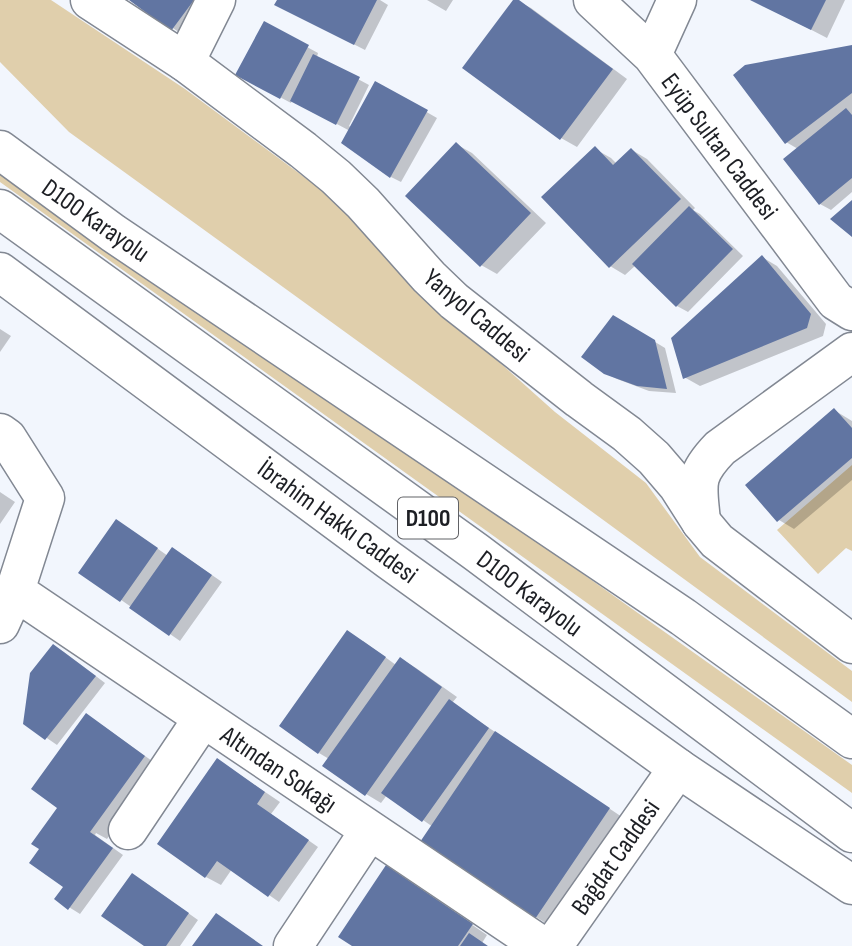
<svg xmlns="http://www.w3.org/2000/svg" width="852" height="946" font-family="'Sofia Sans Condensed',sans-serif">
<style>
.green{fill:#e0cfac}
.shadow{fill:#0003}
.building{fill:#6175a2}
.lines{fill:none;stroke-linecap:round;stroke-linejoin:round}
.minor-casing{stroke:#828893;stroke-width:41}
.major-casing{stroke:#828893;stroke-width:41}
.highway-casing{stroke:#828893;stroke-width:41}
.minor{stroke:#fff;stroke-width:38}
.major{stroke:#fff;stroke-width:38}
.highway{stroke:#fff;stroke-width:38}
.labels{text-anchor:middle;stroke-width:6;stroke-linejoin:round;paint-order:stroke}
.shield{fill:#fff;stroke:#616266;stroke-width:2}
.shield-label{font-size:24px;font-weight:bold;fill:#1d1f24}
.street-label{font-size:26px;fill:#1d1f24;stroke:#fff}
</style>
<rect width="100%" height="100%" fill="#f2f6fd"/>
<path class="green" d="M0,0H51L185,89L353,213L442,311L555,412L646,483L700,557L852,671V702L468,421L69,132L0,62Z
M0,157L445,476L852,765V793L0,182Z
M852,465V551L846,548L818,574L777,530Z"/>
<path class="shadow" d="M132,0H208L183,35Z
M279,0H380L388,5L365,50L287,10Z
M427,0H453L446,11Z
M515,0L531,8L627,79L577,147L561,138Z
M754,0H845L827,38Z
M265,24L318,53L317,57L369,85L349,126L352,128L376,83L437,118L401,182L391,177L350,131L292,100L291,103L237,74Z
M852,47V192L831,210L820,204L798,149L786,142Z
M456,144L472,153L546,223L497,274L481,265Z
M595,149L611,158L617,164L632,150L647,159L695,208L693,210L700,214L743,256L688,312L677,306L636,265L625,275L610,266Z
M762,257L777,266L826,324L823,336L700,386L684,377Z
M614,317L665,348L676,393L649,391L617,379L605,373Z
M0,329L11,336L0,352Z
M834,410L852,421V480L794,529L779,520Z
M0,492L15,502L0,524Z
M127,527L168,556L183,555L222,582L180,641L81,572Z
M363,641L396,665L401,659L416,668L457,697L452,703L628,821L555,929L536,917L433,827L387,795L381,803L366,794L329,759L319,753Z
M54,646L64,652L105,683L57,745L25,723Z
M102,725L159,766L107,839L96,833L95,835L123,855L80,914L56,899L65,887L41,849L60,808Z
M218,760L280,802L271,814L318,847L279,902L232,869L221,885L206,877Z
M402,877L487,935L482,943L486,946H355Z
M143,881L198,920L180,946H147Z"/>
<path class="building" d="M129,0H194L171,31Z
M277,0H377L354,45L274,5Z
M513,0H519L613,69L560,140L462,68Z
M750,0H826L811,30Z
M264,21L309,45L280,99L235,75Z
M852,45V93L785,144L733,75L745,65Z
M313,54L360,77L336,125L290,101Z
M375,81L428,110L390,178L341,143Z
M846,108L852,115V178L819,205L783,159Z
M456,142L531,213L480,267L405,196Z
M595,146L613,165L631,148L681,199L609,268L541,197Z
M852,200V237L830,219Z
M689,206L733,249L676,307L632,264Z
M762,255L811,314L807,328L683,379L671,338Z
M613,315L655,340L667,389L637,386L604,374L581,357Z
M834,408L852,428V458L777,522L745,485Z
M116,519L158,548L120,602L78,573Z
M172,547L212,575L169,636L129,608Z
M347,630L386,657L318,754L279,726Z
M53,644L96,676L45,740L23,724L30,673Z
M400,657L442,687L365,796L322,766Z
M449,699L489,728L422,822L381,793Z
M86,713L145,756L90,832L113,848L68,910L54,899L63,887L29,863L39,849L31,844L57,808L31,789Z
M495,731L610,808L535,919L420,842Z
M217,758L265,792L257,804L309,840L268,897L217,861L205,878L157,844Z
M386,865L473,924L458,946H352L338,937Z
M132,873L189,913L166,946H144L101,916Z
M216,913L263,946H192Z
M469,933L488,946H460Z"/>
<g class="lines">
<defs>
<path id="minor" d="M593,0L652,55L836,301L852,311
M652,55L677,0
M185,62L216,0
M0,272L389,560L678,768L553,946
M0,433L7,438L45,498L15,591L0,624
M701,522C698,485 692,477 720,448L852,352
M15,591L542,946
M128,830L203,718
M293,946L370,830"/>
<path id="major" d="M90,0L185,62L303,150L336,177L363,203L429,277L454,301L579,399L627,434L654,458L678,486L701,522L717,541L852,644"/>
<path id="highway" d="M0,150L113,233L683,617L852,739
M0,209L476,552L852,833
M678,768L852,885"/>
</defs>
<use href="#minor" class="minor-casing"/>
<use href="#major" class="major-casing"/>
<use href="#highway" class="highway-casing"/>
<use href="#minor" class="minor"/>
<use href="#major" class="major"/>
<use href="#highway" class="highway"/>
</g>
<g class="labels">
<rect class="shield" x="398" y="497.5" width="60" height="41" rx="5"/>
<g class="shield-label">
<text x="428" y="526">D100</text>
</g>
<g class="street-label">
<text transform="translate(720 146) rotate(53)" y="9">Eyüp Sultan Caddesi</text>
<text transform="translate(96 220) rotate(35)" y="9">D100 Karayolu</text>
<text transform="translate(477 315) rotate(40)" y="9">Yanyol Caddesi</text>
<text transform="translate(338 521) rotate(36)" y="9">İbrahim Hakkı Caddesi</text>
<text transform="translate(530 593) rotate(37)" y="9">D100 Karayolu</text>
<text transform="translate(279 769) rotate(34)" y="9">Altından Sokağı</text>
<text transform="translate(615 857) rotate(-55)" y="9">Bağdat Caddesi</text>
</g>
</g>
</svg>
